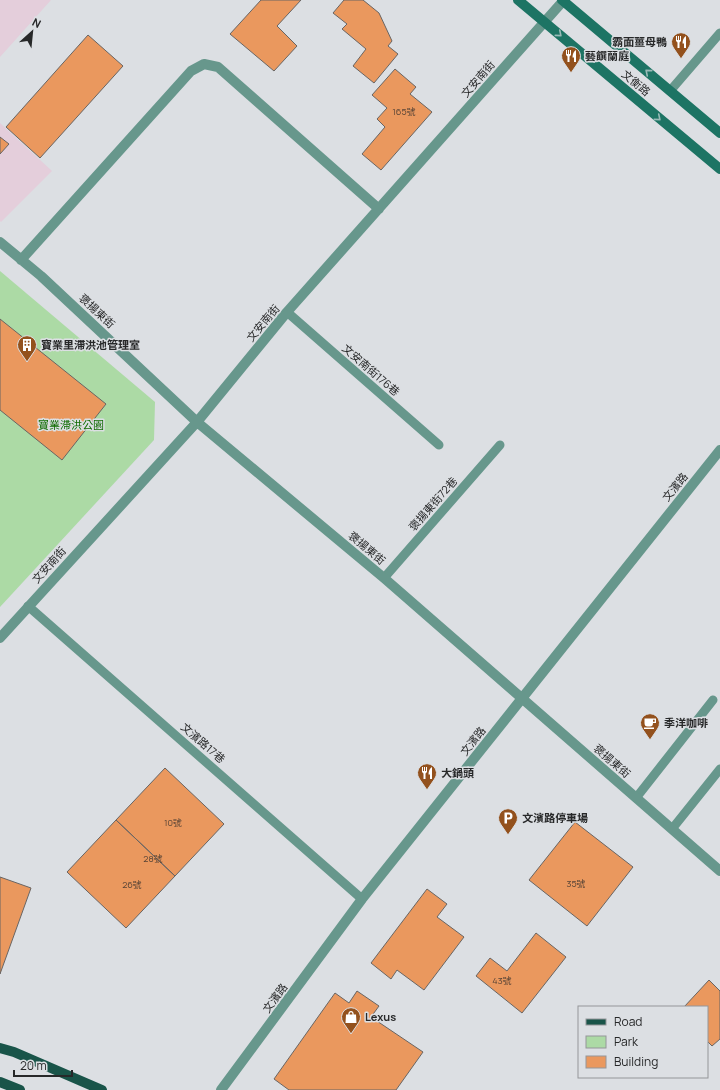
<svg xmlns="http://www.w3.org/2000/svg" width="720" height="1090" font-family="Manrope,'Noto Sans TC',sans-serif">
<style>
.commercial{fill:#e4cedb}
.green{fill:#acdaa5}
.building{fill:#ea985e;stroke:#696563}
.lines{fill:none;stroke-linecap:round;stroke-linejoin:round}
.lane{stroke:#67978c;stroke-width:9}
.street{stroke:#67978c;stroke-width:10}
.secondary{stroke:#1d7464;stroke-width:10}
.primary{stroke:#195449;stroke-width:10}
.oneway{stroke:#99bab7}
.labels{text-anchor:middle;stroke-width:3;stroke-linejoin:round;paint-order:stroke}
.number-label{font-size:9px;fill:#584436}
.poi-label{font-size:11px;font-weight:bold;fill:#272829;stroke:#dcdfe3;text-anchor:start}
.street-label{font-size:11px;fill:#272829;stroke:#dcdfe3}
.park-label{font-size:11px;fill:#0f6b00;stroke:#dcdfe3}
</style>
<rect width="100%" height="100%" fill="#dcdfe3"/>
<path class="commercial" d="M0,0H51L0,57Z
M0,123L52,171L1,222L0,221Z"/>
<path class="green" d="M0,271L155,402L154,440L0,607Z"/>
<path class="building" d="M261,0H301L277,26L297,46L274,71L230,34Z
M344,0H363L379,13L392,41L388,46L398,54L374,83L353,66L366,49L342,29L347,24L333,13Z
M88,35L123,66L40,158L6,127Z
M395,69L416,87L410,94L432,112L381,170L362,154L385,127L377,119L387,108L372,95Z
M0,137L9,144L0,154Z
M0,319L106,404L62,460L0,410Z
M165,768L224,824L175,876L116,820Z
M116,820L175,876L126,928L67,872Z
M575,822L633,867L587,926L529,880Z
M0,877L31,888L0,974Z
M427,889L447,904L437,917L464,937L424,990L397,970L391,979L371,963Z
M536,933L566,957L522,1013L476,976L490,958L507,971Z
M709,980L720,991V1039L712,1046L707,1041V1007H684Z
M357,991L379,1006L371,1017L423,1052L396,1090H289L274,1079L335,993L349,1003Z"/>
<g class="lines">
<path class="lane" d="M670,91L720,33
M287,312L439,445
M384,578L500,445
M28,606L362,899
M636,798L713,700
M672,829L720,769"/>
<path class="street" d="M0,242L41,276L197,422L384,578L720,871
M21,260L191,71L204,64L218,67L379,209
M0,638L197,422L287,312L564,0
M221,1090L362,899L720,450"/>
<path class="secondary" d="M518,0L720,169
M562,0L720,133"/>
<path class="primary" d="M0,1048L14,1052L102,1090
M0,1082L20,1090"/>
</g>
<defs><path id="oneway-chevron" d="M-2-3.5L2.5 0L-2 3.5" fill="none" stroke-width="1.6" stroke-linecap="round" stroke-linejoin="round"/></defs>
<g class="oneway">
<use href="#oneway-chevron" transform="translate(559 34) rotate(40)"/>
<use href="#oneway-chevron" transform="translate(648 72) rotate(-140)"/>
<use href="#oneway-chevron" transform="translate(658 118) rotate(40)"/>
</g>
<defs>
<symbol id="restaurant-pin" viewBox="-11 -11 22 30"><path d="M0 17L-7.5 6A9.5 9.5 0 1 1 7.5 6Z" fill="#93511d" stroke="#dcdfe3"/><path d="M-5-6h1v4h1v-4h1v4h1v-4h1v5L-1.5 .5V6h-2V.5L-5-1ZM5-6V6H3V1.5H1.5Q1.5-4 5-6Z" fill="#fff"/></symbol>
<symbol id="building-pin" viewBox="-11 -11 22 30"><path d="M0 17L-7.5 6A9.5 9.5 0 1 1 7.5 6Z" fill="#93511d" stroke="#dcdfe3"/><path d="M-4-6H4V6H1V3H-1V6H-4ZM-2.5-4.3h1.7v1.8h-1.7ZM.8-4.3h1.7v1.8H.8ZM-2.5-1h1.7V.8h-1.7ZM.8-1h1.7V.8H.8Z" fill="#fff"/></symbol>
<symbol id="cafe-pin" viewBox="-11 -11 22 30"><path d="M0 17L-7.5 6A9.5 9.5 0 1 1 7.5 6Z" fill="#93511d" stroke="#dcdfe3"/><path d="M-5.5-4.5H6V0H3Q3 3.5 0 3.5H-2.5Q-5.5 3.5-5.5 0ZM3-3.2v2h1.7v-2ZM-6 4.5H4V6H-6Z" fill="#fff"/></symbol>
<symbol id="parking-pin" viewBox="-11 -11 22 30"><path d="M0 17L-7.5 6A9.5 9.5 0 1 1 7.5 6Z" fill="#93511d" stroke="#dcdfe3"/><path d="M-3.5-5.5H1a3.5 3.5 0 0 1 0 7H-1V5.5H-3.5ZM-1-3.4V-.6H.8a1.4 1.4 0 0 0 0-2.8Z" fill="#fff"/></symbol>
<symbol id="shop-pin" viewBox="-11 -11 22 30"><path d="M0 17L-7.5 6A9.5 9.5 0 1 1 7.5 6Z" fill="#93511d" stroke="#dcdfe3"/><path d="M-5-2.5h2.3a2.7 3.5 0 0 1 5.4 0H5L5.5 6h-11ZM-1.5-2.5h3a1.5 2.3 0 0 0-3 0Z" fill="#fff"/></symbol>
</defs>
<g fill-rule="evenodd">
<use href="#restaurant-pin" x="670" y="31" width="22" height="30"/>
<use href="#restaurant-pin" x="560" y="45" width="22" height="30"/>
<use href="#building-pin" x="16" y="334" width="22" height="30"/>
<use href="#cafe-pin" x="639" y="712" width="22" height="30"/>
<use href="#restaurant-pin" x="416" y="762" width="22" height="30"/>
<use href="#parking-pin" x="497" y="807" width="22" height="30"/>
<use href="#shop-pin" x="340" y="1006" width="22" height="30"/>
</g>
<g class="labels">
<g class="number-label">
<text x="404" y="115">165號</text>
<text x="173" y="826">10號</text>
<text x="153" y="862">28號</text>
<text x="576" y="887">35號</text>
<text x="132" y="888">26號</text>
<text x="502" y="984">43號</text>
</g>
<g class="poi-label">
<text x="667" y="46" text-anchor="end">霸面薑母鴨</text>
<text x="585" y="60">藝饌蘭庭</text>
<text x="41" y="349">寶業里滯洪池管理室</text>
<text x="664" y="727">季洋咖啡</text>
<text x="441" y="777">大鍋頭</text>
<text x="522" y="822">文濱路停車場</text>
<text x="365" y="1021">Lexus</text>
</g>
<g class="street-label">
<text transform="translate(478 79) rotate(-49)" y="4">文安南街</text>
<text transform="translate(636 83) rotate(40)" y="4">文衡路</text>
<text transform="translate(97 311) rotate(43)" y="4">褒揚東街</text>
<text transform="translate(263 323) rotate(-50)" y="4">文安南街</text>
<text transform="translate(371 370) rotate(41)" y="4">文安南街176巷</text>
<text transform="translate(675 487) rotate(-51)" y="4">文濱路</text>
<text transform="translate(433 504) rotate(-49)" y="4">褒揚東街72巷</text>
<text transform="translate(367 548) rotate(40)" y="4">褒揚東街</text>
<text transform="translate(49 565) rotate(-48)" y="4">文安南街</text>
<text transform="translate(473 741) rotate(-52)" y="4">文濱路</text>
<text transform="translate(203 743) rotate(41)" y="4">文濱路17巷</text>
<text transform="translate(612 761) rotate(41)" y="4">褒揚東街</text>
<text transform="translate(275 998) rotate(-54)" y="4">文濱路</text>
</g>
<g class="park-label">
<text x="71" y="429">寶業滯洪公園</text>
</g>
</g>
<rect x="578" y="1006" width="130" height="72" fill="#dcdfe3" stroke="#949699"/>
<rect x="586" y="1019" width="20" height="6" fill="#195449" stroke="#949699"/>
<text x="614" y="1026" font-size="12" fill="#272829">Road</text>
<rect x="586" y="1036" width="20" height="12" fill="#acdaa5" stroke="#949699"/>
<text x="614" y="1046" font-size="12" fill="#272829">Park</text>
<rect x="586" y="1056" width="20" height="12" fill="#ea985e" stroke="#949699"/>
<text x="614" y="1066" font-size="12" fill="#272829">Building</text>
<g transform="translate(32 32) rotate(27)" stroke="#dcdfe3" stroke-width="3" paint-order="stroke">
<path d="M0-3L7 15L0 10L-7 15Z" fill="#272829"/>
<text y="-6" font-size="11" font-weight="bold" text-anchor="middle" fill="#272829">N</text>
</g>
<path d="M14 1070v6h58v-6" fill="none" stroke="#272829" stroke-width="2"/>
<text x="20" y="1070" font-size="12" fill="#272829" stroke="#dcdfe3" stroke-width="3" paint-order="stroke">20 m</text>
</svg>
